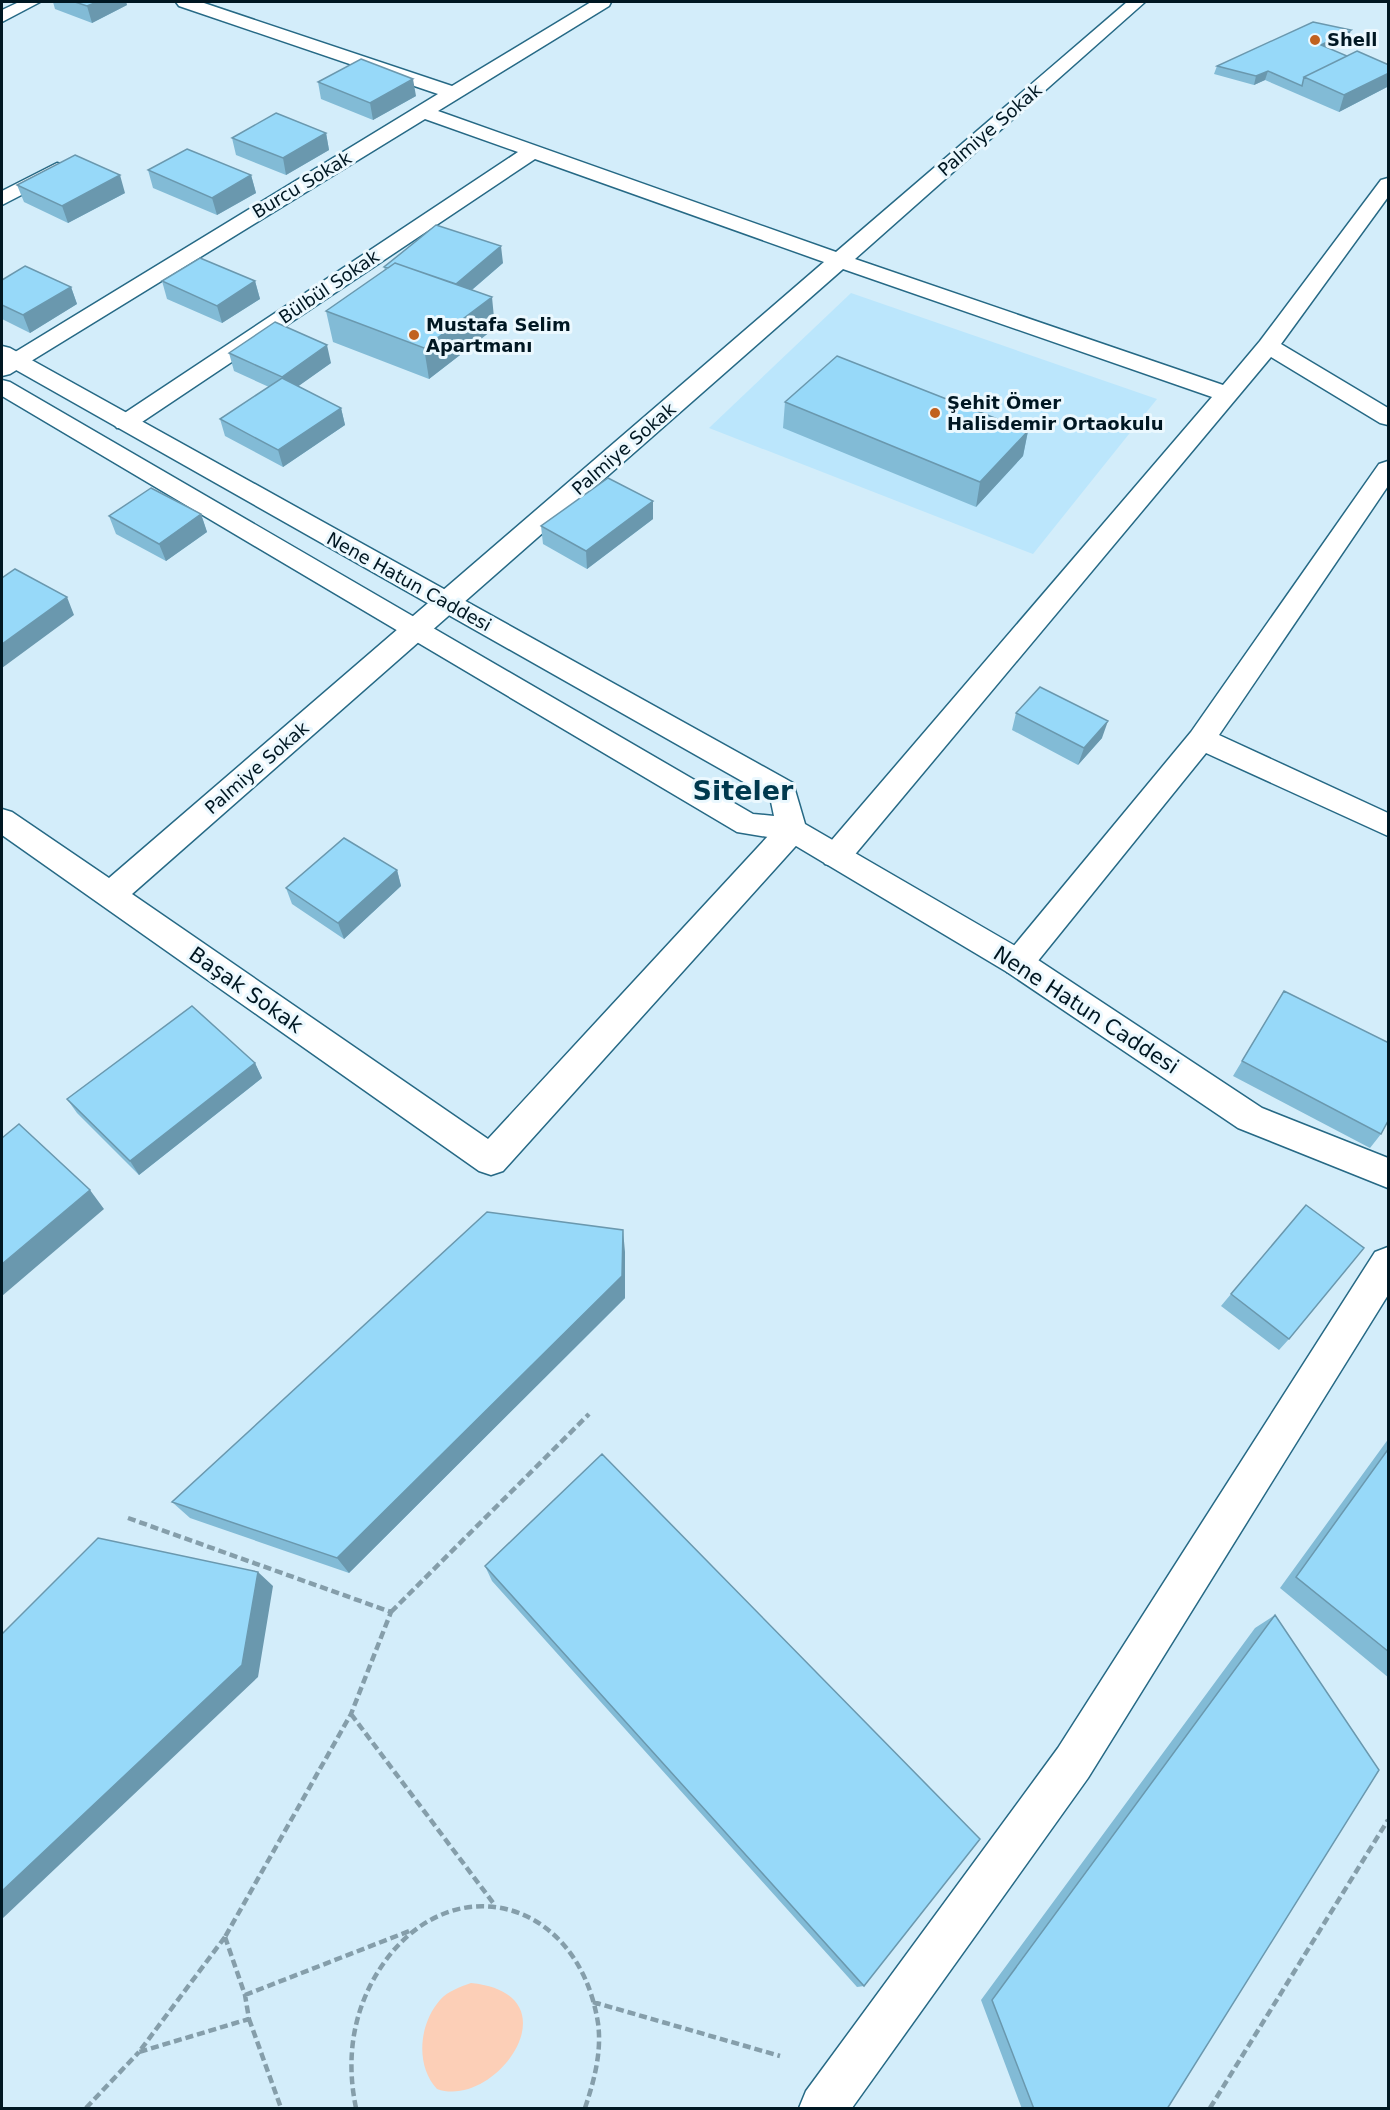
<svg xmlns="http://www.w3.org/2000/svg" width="1390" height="2110" font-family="'DejaVu Sans',sans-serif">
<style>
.built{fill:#bbe6fc}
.green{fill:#fccfb7}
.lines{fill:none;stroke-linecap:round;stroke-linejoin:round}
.street-casing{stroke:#266985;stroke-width:3}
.secondary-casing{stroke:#266985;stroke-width:3}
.path{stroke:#859eaa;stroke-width:4.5;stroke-dasharray:8 4;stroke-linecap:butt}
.street{fill:#fff;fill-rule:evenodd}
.secondary{fill:#fff;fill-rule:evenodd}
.wall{fill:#82bbd6}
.shaded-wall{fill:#6a98ae}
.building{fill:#97d9f9;stroke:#6a98ae;stroke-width:1.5}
.poi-dot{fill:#c1611f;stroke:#ebf8fe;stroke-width:2}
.labels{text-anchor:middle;stroke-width:6;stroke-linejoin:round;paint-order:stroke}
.far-poi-label{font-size:18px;font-weight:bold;fill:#001722;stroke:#ebf8fe;text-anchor:start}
.far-street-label{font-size:18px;fill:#001722;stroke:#ebf8fe}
.street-label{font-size:21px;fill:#001722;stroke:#ebf8fe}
.district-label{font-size:27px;font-weight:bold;fill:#00394e;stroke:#ebf8fe}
</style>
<rect width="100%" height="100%" fill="#d3edfa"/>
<path class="built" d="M851,293L1157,399L1033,554L709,428Z"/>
<path class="green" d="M471,1983C578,1994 496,2110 437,2089C415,2065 419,2024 440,2000C448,1991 460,1987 471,1983Z"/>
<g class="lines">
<defs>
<path id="street" d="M176,2H201L452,86L591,2H611L609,6L438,111L836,252L1127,2H1145L855,259L1223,385L1260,341L1381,180L1388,178V197L1281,344L1388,408V425L1380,423L1271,357L847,864L836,867L825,864L821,856L825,848L1212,397L843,269L132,894L488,1139L781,822L792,819L803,822L807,830L803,838L503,1171L491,1175L479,1171L2,835V809L12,812L109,878L824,262L535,159L133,428H117L113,423L117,418L518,152L425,119L10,374L2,376V360L438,94L179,6Z
M57,163L64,165L67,169L64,173L2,205V191Z
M1388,461V486L1219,735L1388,813V836L1206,753L1029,972L1018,976L1007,972L1002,963L1007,954L1191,732L1379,464Z
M1388,1247V1295L1088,1778L852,2108H799L806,2091L1058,1748L1375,1252Z"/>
<path id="secondary" d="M19,2H40L2,22V10Z
M2,346L10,348L793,783L805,824L1029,954L1262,1108L1388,1158V1188L1238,1128L1007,972L786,840L737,832L2,396V380L10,382L753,814L774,816L770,797L2,362Z"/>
</defs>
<use href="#street" class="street-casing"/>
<use href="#secondary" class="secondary-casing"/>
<path class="path" d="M128,1518L391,1612L351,1714L225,1937
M391,1612L589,1414
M351,1714L494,1904
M225,1937L245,1995L249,2019L139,2052Z
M245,1995L412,1930
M593,2002L780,2056
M249,2019L281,2108
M86,2108L139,2052
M356,2108C347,2065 351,2023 371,1984C435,1862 577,1890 598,2023C602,2052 594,2081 585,2108
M1210,2108L1388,1820"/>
<use href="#street" class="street"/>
<use href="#secondary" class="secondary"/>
</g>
<path class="wall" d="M53,2H126L127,5L92,23L55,9Z
M1348,39L1329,49L1347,56L1389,65V86L1339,112L1265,80L1254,85L1214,74L1217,66Z
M318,82L416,96L373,120L321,99Z
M326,133L329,150L286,175L236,155L232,138Z
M148,170L251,175L256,193L217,215L153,188Z
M17,185L125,193L68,223L24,202Z
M503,263L472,290L495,328L429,379L333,342L326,311L385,270L384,267Z
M2,280L71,287L77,304L30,333L2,319Z
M162,281H255L260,299L222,323L167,299Z
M229,353L331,363L298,386L341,408L345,425L283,467L225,436L220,419L269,387L234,371Z
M785,402L1028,431L1023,456L976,507L783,428Z
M201,514L207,532L166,561L116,534L109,516Z
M653,519L587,569L543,544L541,526Z
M1016,713L1102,738L1078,765L1012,730Z
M397,870L401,886L344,939L292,904L286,888Z
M1284,991L1381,1134L1370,1148L1233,1076Z
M255,1063L262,1078L139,1175L77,1113L67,1099Z
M625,1252V1298L349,1573L190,1518L172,1502Z
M1231,1294L1289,1339L1279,1350L1221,1306Z
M1389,1438V1678L1280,1588Z
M485,1566L864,1986L857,1987L492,1581Z
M1275,1615L1167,2109H1022L981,2000L1255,1628Z"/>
<path class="shaded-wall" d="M97,2H126L127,5L92,23L87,6Z
M1351,30L1348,39L1318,54L1321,45Z
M1268,71L1265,80L1254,85L1256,76Z
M1389,73V86L1339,112L1344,95Z
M413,79L416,96L373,120L370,103Z
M326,133L329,150L286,175L283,158Z
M120,175L125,193L68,223L62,206Z
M251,175L256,193L217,215L212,198Z
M501,246L503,263L453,306L451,288Z
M255,281L260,299L222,323L217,306Z
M71,287L77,304L30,333L23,315Z
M492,297L495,328L429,379L424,348Z
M327,345L331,363L286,395L282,377Z
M341,408L345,425L283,467L278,450Z
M1028,431L1023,456L976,507L980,482Z
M653,501V519L587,569L586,551Z
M201,514L207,532L166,561L159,544Z
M67,597L74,615L2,668V644Z
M1108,721L1102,738L1078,765L1084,748Z
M397,870L401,886L344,939L338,923Z
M255,1063L262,1078L139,1175L130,1161Z
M90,1190L104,1209L2,1296V1264Z
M623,1230L625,1252V1298L349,1573L337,1558Z
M258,1572L273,1586L258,1677L2,1919V1891Z"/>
<path class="building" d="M75,2H97L87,6Z
M1313,22L1351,30L1321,45L1347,56L1304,77L1302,86L1268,71L1256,76L1217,66Z
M1357,51L1389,65V73L1344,95L1304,77Z
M361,59L413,79L370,103L318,82Z
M276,113L326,133L283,158L232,138Z
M187,149L251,175L212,198L148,170Z
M75,155L120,175L62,206L17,185Z
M436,225L501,246L456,284L395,263L388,268L384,267Z
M200,258L255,281L217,306L162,281Z
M395,263L492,297L424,348L326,311Z
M25,266L71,287L23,315L2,305V280Z
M275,322L327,345L282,377L229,353Z
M837,356L1028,431L980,482L785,402Z
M282,378L341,408L278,450L220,419Z
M608,478L653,501L586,551L541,526Z
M151,488L201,514L159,544L109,516Z
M15,569L67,597L2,644V578Z
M1040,687L1108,721L1084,748L1016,713Z
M344,838L397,870L338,923L286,888Z
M1284,991L1389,1043V1119L1381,1134L1242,1061Z
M192,1006L255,1063L130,1161L67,1099Z
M19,1124L90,1190L2,1264V1138Z
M1306,1205L1364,1248L1289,1339L1231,1294Z
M487,1212L623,1230L622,1276L337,1558L172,1502Z
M1389,1448V1652L1296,1577Z
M602,1454L980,1839L864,1986L485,1566Z
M98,1538L258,1572L242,1665L2,1891V1634Z
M1275,1615L1379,1770L1167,2109H1034L992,2000Z"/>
<g class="poi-dot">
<circle cx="1315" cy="40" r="6"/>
<circle cx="414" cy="335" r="6"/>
<circle cx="935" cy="413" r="6"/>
</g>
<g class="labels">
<g class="far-poi-label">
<text x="1327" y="46">Shell</text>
<text x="426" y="331">Mustafa Selim<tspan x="426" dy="21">Apartmanı</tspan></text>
<text x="947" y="409">Şehit Ömer<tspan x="947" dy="21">Halisdemir Ortaokulu</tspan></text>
</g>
<g class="far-street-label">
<text transform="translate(990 130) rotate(-41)" y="6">Palmiye Sokak</text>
<text transform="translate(302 185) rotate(-31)" y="6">Burcu Sokak</text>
<text transform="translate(329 287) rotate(-34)" y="6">Bülbül Sokak</text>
<text transform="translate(624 449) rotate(-41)" y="6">Palmiye Sokak</text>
<text transform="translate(409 582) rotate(29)" y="6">Nene Hatun Caddesi</text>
<text transform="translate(257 768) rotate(-41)" y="6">Palmiye Sokak</text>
</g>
<g class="street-label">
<text transform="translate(246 990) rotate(35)" y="7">Başak Sokak</text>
<text transform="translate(1086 1010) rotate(33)" y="7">Nene Hatun Caddesi</text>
</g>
<g class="district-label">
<text x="743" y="800">Siteler</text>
</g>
</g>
<rect width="1390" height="2110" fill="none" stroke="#001722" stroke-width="6"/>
</svg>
